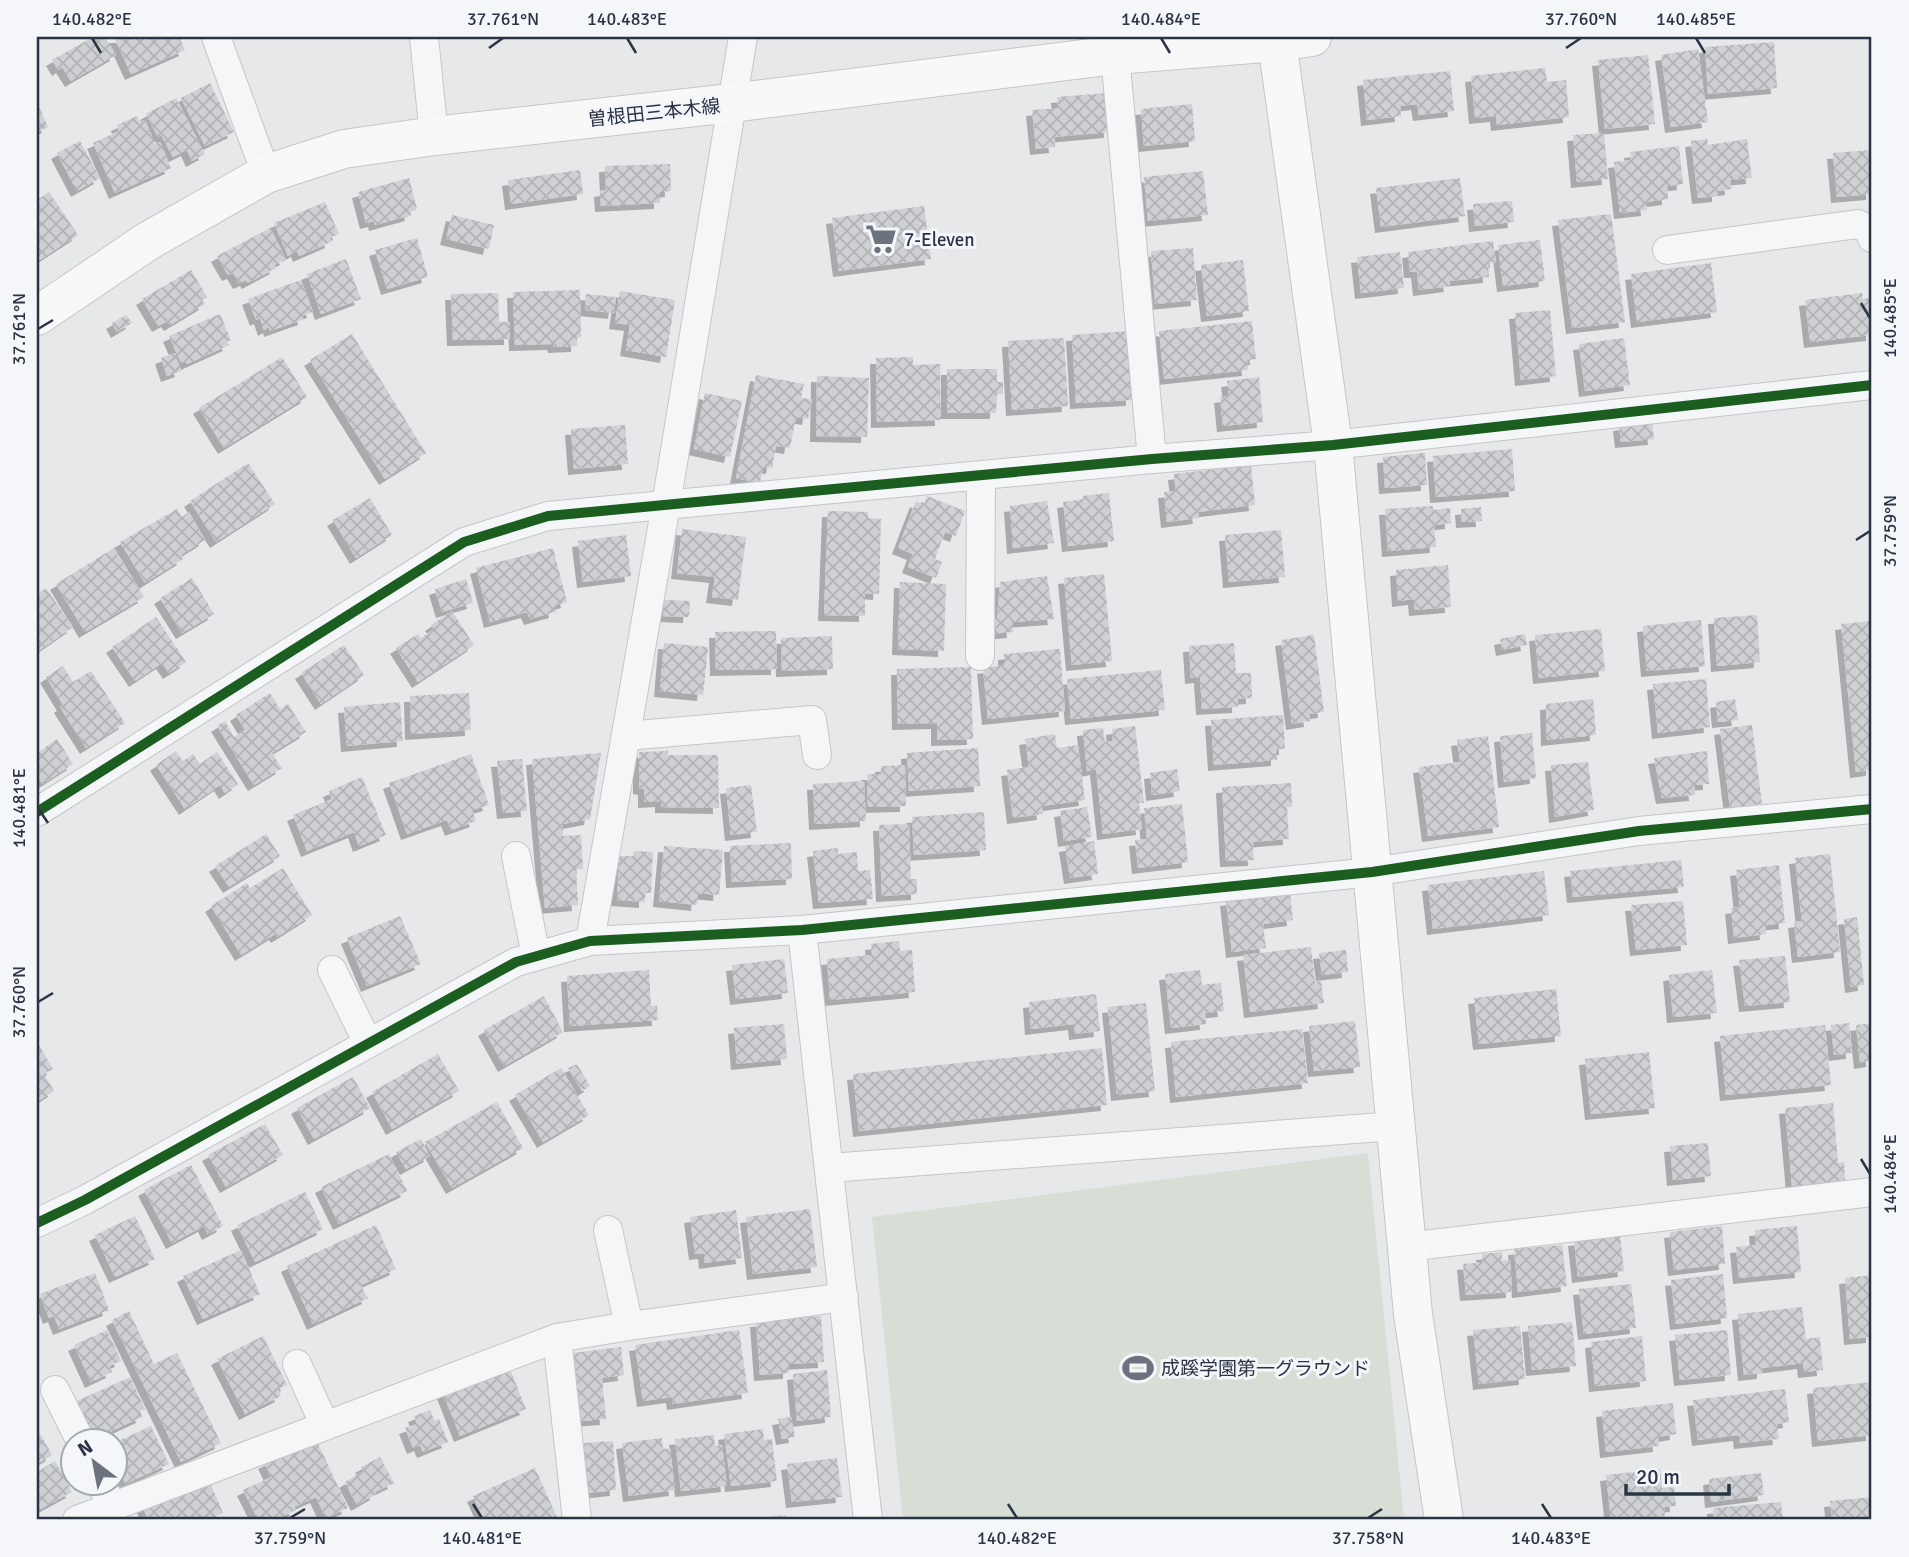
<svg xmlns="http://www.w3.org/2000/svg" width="1909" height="1557" font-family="Signika,'Noto Sans JP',sans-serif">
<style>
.pitch{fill:#d6ded6}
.building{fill:url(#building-cross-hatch);filter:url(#shadow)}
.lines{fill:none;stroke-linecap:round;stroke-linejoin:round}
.street-casing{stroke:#c4c6c8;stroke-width:30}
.secondary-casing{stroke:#c4c6c8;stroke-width:40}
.street{stroke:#f5f6f7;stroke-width:28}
.secondary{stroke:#f8f8f8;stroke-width:38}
.cycleway-casing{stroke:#f4f6f9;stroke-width:15}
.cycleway{stroke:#1b5e20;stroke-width:10}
.ticks{fill:none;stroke:#2b3445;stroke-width:2.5}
.labels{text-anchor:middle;stroke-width:6;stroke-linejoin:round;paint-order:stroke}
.street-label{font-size:19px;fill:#2b3445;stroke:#f4f6f9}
.poi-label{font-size:19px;fill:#2b3445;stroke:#f4f6f9;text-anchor:start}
.neatline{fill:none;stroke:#2b3445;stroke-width:2.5}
.ticks-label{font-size:18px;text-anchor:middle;fill:#2b3445}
</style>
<defs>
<pattern id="building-cross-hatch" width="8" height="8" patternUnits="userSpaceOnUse" patternTransform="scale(1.75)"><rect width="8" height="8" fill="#ced0d3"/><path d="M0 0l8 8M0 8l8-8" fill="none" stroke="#b1b3b6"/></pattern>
<filter id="shadow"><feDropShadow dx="-6" dy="6" stdDeviation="0" flood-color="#0004"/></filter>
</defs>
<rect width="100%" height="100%" fill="#e6e8ea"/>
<path class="pitch" d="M1368,1153L1404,1520H903L872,1217Z"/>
<path class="building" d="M93,37H105L116,55L71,81L62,67L58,70L52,60Z
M114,37H179L185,50L131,74Z
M1774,42L1777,88L1708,94L1705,47Z
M1698,49L1708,122L1671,127L1661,55Z
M1648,55L1655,124L1605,129L1598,60Z
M1545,68L1547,82L1566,80L1569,117L1497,125L1496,116L1475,118L1471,76Z
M1450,71L1454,111L1419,115L1417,104L1400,106L1401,116L1367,120L1363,80Z
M210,83L234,132L205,146L181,98Z
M1107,93L1110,132L1054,137L1055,147L1036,149L1032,110L1058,108L1057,97Z
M176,98L205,154L192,161L187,150L173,157L161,135L158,137L146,114Z
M37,102L48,127L37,132Z
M1192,104L1195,141L1144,146L1141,109Z
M137,116L140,122L145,120L155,144L160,142L171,168L115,193L93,143L119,131L117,125Z
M1604,133L1608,179L1577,182L1573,135Z
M1707,139L1708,145L1747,139L1752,178L1730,180L1731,189L1718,191V196L1698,198L1691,141Z
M80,141L100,178L77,191L57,153Z
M1679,146L1683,184L1667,186L1668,199L1646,202L1647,210L1620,213L1614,162L1631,160L1630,152Z
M1872,150V194L1837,197L1833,153Z
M670,164L671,191L660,192V203L601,206L600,191L606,190L605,166Z
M580,170L583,194L511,204L508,180Z
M1203,171L1208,215L1148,221L1144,177Z
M409,178L417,209L410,212L411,215L375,225L374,221L366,223L358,192Z
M1460,178L1465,216L1381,227L1376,188Z
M49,192L78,235L38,261L37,200Z
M1512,201L1514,222L1475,226L1473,204Z
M325,202L339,234L330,238L331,242L299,256L297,251L288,256L274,223Z
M924,206L931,259L839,271L832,218Z
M1611,214L1625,322L1572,328L1558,220Z
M452,215L494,225L489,249L446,239Z
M270,228L286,259L274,265L276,268L248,283L246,280L239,283L233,273L228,275L217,256Z
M417,238L428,277L387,289L375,250Z
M1540,240L1545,281L1503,286L1498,245Z
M1493,241L1496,262L1488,263L1489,277L1449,281L1450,286L1419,290L1417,272H1410L1408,252Z
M1193,248L1197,300L1155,304L1151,251Z
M1400,252L1404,288L1361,293L1357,257Z
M346,259L361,299L321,314L307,274Z
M1243,260L1249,311L1207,316L1201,265Z
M1711,263L1717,312L1637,322L1631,274Z
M191,270L207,297L202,300L205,304L170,325L167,321L158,326L142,299Z
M301,280L313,312L303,315L304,319L270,331L269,327L264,330L260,318L256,320L248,299Z
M580,290L581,337L577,338V346L554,347L553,344L515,345L513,292Z
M620,291L675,300L666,357L626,350L630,325L615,323Z
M498,293L499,322H510V339L453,340L451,294Z
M1862,293L1863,299L1872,298V335L1810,342L1805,300Z
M586,294L616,297L614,313L585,310Z
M1550,310L1556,376L1521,380L1515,313Z
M220,314L231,340L227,342L229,345L187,364L186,361L181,363L169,336Z
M126,315L132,323L117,332L112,323Z
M1252,321L1256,359L1247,360L1248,370L1164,379L1159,331Z
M1129,331L1132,400L1076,403L1072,335Z
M352,334L426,453L385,479L310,360Z
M1064,338L1068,406L1012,410L1008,341Z
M1624,338L1630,385L1585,391L1579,344Z
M175,353L181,371L167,376L161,358Z
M282,357L307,397L224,448L199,408Z
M913,357V365L940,364L941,420L877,422L876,358Z
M947,369H997V382H1003V394H997L996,413H947Z
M756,375L804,384L801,398L812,399L808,419L796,417L790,448L776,446L772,468L763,467L760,483L736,478Z
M817,376L869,378L867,437L816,436Z
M1259,377L1263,422L1223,426L1220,397L1229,396L1227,381Z
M705,393L742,401L730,457L694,449Z
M1652,421L1654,439L1621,442L1619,425Z
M625,425L628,464L574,469L571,429Z
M1512,449L1515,491L1436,497L1433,456Z
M1425,453L1427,485L1385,488L1383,457Z
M248,463L275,504L216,542L190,501Z
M1251,465L1255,505L1198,512L1199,518L1167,522L1164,492L1176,491L1174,474Z
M1109,493L1114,541L1068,546L1063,502L1083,499V496Z
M927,496L965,511L956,536L945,532L935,559L942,562L936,578L908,567L913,554L898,548L916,501L924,505Z
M370,498L392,535L356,558L333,520Z
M1047,501L1054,543L1013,548L1010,506Z
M1433,506V510L1450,508L1451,523L1434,525L1436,547L1388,551L1385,509Z
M1481,507L1482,521L1462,522L1461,509Z
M177,509L182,517L189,512L205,540L181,555L183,559L145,583L120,542Z
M828,511L868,512V518L881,519L879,594L865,593V616L824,615Z
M682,529L746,537L738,600L712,597L715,577L677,573Z
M1281,530L1285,577L1229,582L1225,535Z
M626,535L631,576L583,582L578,541Z
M114,548L144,597L85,632L56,584Z
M553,548L567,602L554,606L555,612L530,619L527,612L490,622L476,568Z
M1448,565L1451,607L1415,610L1414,599L1398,601L1396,570Z
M1104,574L1112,661L1072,665L1064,578Z
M1047,576L1054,619L1012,622L1013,632L991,634L990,619L997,618L1000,582Z
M192,578L214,614L182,633L160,598Z
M466,579L473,603L442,612L435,589Z
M900,582L946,584L944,651L898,649Z
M46,588L73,627L37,652V594Z
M664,600L690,601L689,617L663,616Z
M452,611L474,645L418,682L396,648L418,634L421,638L434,629L431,625Z
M1757,615L1760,662L1717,666L1714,618Z
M156,617L186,662L169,673L162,663L135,681L112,647Z
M1701,620L1705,666L1647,671L1643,626Z
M1872,621V770L1856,772L1841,624Z
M1601,629L1605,671L1539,678L1535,635Z
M776,631L777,669L716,670L715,632Z
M1525,634L1527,645L1502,650L1500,639Z
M1314,635L1324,712L1309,714L1310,721L1292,724L1281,640Z
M832,636L833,669L782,671L781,638Z
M664,643L708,647L703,695L660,691Z
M1234,643L1236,673H1251L1252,698L1238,699V707L1202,709L1200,677L1191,678L1189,646Z
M344,645L364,675L321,704L301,673Z
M1060,649L1065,711L988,719L983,668L1004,665V654Z
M63,666L73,682L91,671L125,723L86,748L60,707L63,705L46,677Z
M971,667L973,739L937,740V723L898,724L897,669Z
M1161,670L1165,710L1071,719L1067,679Z
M1706,679L1710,727L1658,733L1653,684Z
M270,693L280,709L288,704L306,732L272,753L282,768L254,785L217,726L225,721L234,737L245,730L236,715Z
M469,693L471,730L411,734L410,696Z
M1593,699L1596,735L1547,740L1546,704Z
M1735,699L1738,720L1718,722L1716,702Z
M400,702L403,741L347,746L344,707Z
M1283,715L1285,749H1277V760L1214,765L1211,720Z
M1752,725L1762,804L1730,808L1720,729Z
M1135,726L1144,803H1139L1142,829L1103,834L1096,769L1087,771L1083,730L1103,728L1105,742L1113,741L1112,729Z
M1532,733L1536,778L1504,782L1500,736Z
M1055,734L1057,748L1078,745L1085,800L1042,806L1043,814L1013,818L1007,770L1029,767L1025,739Z
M1488,736L1499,827L1428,836L1419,767L1460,762L1457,740Z
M57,739L73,764L42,784L37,777V753Z
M978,748L980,786L909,791L907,753Z
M176,751L183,761L193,754L200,764L217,752L238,784L225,793L220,785L185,809L156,765Z
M668,751V755H718L719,808L661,807V801L644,802V789L639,788V752Z
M1707,751L1709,784L1694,785L1695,795L1662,798L1654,758Z
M601,753L590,819L563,824V836L581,835L583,869H576L578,905L545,908L532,759Z
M471,754L489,805L472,810L476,821L451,830L447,820L407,834L389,783Z
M522,759L527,811L503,813L497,761Z
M1588,762L1594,810L1555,817L1551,765Z
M905,765L906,806L868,807L867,774H881V766Z
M1177,769L1180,791L1152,795L1150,773Z
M362,777L386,835L359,846L354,832L307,851L293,815L332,799L329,791Z
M864,781L866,821L815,824L813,784Z
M1291,783L1292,807H1287L1289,839L1253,842L1254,860L1226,861L1222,787Z
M751,785L757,832L731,835L726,788Z
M1182,804L1188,862L1138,868L1135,840L1147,839L1144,808Z
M1087,807L1092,837L1064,841L1060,811Z
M984,812L986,850L914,855L912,817Z
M909,824L911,879H917V894L882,896L879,825Z
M266,834L280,856L229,887L215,866Z
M1094,841L1098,874L1070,878L1065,846Z
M791,843L792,879L732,882L730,846Z
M664,846L723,850L719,895L698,893L697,905L659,901Z
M838,848V854L857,852L858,871L870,870L873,899L819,903L813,851Z
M634,851L653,852L651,893H645V902L617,900L619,856H633Z
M1830,854L1840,952L1798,957L1794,922L1802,921L1795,858Z
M1681,860L1684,887L1573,897L1570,871Z
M1779,865L1785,923L1765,925L1766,934L1734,938L1731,908L1740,907L1736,870Z
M283,868L312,915L277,937L275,934L241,955L211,906L247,883L250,888Z
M1544,871L1549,915L1433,929L1428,885Z
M1290,893L1293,920L1263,924L1266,948L1232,952L1226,900Z
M1683,901L1687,945L1636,950L1631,905Z
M400,916L421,964L367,986L347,938Z
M1857,917L1864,985L1851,987L1844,919Z
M899,941L900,951L912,950L915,992L830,1000L827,959L872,955L871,944Z
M1311,947L1315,982L1321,981L1324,1003L1250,1012L1243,955Z
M1346,950L1348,972L1322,975L1319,953Z
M1785,956L1790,1002L1745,1006L1739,960Z
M784,959L788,993L736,999L732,965Z
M649,970L651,1006H657L658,1020L570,1026L567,976Z
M1200,970L1202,985L1221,983L1224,1011L1205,1013L1206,1024L1171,1028L1165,974Z
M1712,970L1717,1013L1673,1017L1669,975Z
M1556,989L1561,1036L1479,1044L1474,998Z
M1096,994L1100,1031L1075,1034L1074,1024L1031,1029L1029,1002Z
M544,996L563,1032L504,1066L484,1030Z
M1146,1003L1155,1091L1117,1095L1108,1007Z
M1355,1021L1360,1067L1314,1071L1309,1026Z
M1849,1023L1852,1053L1834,1055L1831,1025Z
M1872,1023V1061L1860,1063L1856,1025Z
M784,1024L787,1059L737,1064L734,1028Z
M1825,1025L1831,1085L1726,1095L1720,1036Z
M1302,1029L1308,1083L1176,1097L1171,1042Z
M37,1042L53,1069L44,1074L54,1091L37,1102Z
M1102,1048L1107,1105L859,1131L853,1074Z
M1649,1052L1655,1108L1591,1114L1585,1059Z
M438,1054L459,1091L392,1129L372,1092Z
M577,1064L590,1086L582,1091L568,1068Z
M561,1068L589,1115L543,1142L515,1095Z
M353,1077L370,1108L314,1139L297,1108Z
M497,1102L523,1148L452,1188L425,1142Z
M1833,1103L1838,1163L1844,1162L1845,1180L1792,1186L1785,1108Z
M265,1124L283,1155L226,1187L208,1155Z
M421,1139L430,1156L406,1169L396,1152Z
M1708,1143L1711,1176L1673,1180L1670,1146Z
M389,1154L407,1191L339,1224L321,1187Z
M191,1165L223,1226L208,1234L204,1226L172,1243L144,1190Z
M305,1192L323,1229L255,1262L237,1225Z
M810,1209L817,1267L753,1274L746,1217Z
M736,1210L742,1258L705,1263L704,1253L695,1254L690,1217Z
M135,1216L155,1259L115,1277L95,1235Z
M376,1225L396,1269L361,1285L368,1298L313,1324L287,1266Z
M1722,1226L1725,1264L1674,1270L1670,1232Z
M1797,1226L1801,1272L1739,1278L1736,1247L1756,1245L1755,1230Z
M1620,1235L1624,1271L1578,1277L1574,1240Z
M1562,1245L1567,1286L1518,1292L1514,1249Z
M241,1250L260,1294L203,1319L183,1276Z
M1502,1252V1261L1510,1260L1512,1292L1466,1295L1463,1264L1483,1262L1482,1254Z
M95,1273L109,1310L59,1329L54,1316L49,1318L40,1294Z
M1723,1274L1727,1318L1676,1324L1671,1280Z
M1872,1275V1337L1850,1339L1845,1278Z
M1631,1284L1636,1328L1584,1334L1579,1289Z
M1802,1307L1806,1339L1820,1337L1823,1370L1804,1372L1803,1363L1763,1368V1373L1744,1375L1738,1314Z
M129,1311L154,1364L177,1353L221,1443L181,1462L112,1320Z
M821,1316L824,1362L789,1364V1373L760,1375L756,1321Z
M1572,1322L1576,1366L1532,1370L1528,1326Z
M1520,1326L1525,1379L1479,1384L1473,1330Z
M107,1330L121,1361L109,1366L112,1372L91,1382L74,1345Z
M739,1330L748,1393L673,1404L672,1397L643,1401L635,1345Z
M1727,1330L1731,1375L1680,1380L1675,1335Z
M263,1336L287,1385L278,1389L281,1396L245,1414L217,1359Z
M1642,1336L1646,1381L1595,1386L1591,1342Z
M621,1347L624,1375L602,1378L606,1419L580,1421L573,1353Z
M509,1367L526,1409L460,1436L443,1393Z
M827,1370L831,1417L797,1421L793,1374Z
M130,1377L145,1409L140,1411L142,1417L101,1436L98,1430L92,1433L77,1401Z
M1872,1382V1435L1818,1441L1813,1388Z
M1785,1389L1789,1422L1777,1424L1779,1439L1740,1443L1739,1435L1698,1440L1693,1400Z
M1673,1403L1676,1434L1658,1437L1659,1446L1606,1452L1602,1411Z
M430,1410L435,1421L439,1419L448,1442L423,1452L420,1445L413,1448L405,1428L417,1424L414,1416Z
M791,1417L795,1437L782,1439L778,1419Z
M151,1426L169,1464L125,1484L122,1476L118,1478L116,1471V1442Z
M37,1428L52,1455L37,1464Z
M763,1429L764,1440L772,1439L777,1481L731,1486L724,1434Z
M714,1435L715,1446L722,1445L727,1486L681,1491L675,1439Z
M662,1438L663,1449L670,1448L675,1490L629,1496L622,1443Z
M316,1439L348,1508L326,1518L316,1497L294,1507L296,1510L274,1520H258L243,1490L271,1477L264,1463Z
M613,1441L616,1490L588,1493L584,1443Z
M380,1457L394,1483L375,1492L376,1494L357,1505L345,1482L364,1471L361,1467Z
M837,1458L842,1497L792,1502L787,1464Z
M55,1461L72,1492L37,1511V1472Z
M535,1468L557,1517L549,1520H484L473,1496Z
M1660,1469L1662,1488L1674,1487L1676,1506L1664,1507L1665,1516L1611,1520L1606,1475Z
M1761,1473L1764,1495L1711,1502L1709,1479Z
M209,1480L223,1513L215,1516L217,1520H148L143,1507Z
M1872,1497V1520H1832L1830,1501Z
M1781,1502L1783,1520H1714L1713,1508Z
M786,1515L787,1520H758V1518Z"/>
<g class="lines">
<defs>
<path id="street" d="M216,37L266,174
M424,37L434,136
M1121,37L1115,55L1152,459
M1667,250L1858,224L1869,230L1872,238
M980,656L981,475
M626,736L812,720L817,755
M37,812L464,542L548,516L1152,459L1333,445L1872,385
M516,856L536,956
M802,930L868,1520
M590,941L666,505L743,37
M332,970L368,1043
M829,1168L1396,1126
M37,1223L85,1200L516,962L590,941L802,930L1372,872L1639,831L1872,809
M608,1230L629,1326
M1407,1247L1872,1192
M557,1338L577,1520
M297,1364L325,1426
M55,1390L81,1442
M101,1484L113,1507
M77,1520L557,1338L629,1326L844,1297"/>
<path id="secondary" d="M1277,42L1333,445L1413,1314L1444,1520
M37,316L148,241L266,174L344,149L434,136L731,103L1115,55L1277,42L1312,37"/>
</defs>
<use href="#street" class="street-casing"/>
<use href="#secondary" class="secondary-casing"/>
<use href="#street" class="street"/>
<use href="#secondary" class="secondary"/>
<defs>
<path id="cycleway" d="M37,812L464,542L548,516L1152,459L1333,445L1872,385
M37,1223L85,1200L516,962L590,941L802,930L1372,872L1639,831L1872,809"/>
</defs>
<use href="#cycleway" class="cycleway-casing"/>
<use href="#cycleway" class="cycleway"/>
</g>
<path class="ticks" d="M92,38L101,53M627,38L636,53M1161,38L1170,53M1696,38L1705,53M489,48L503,38M1566,48L1581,38M1861,303L1870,318M38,329L53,320M1856,540L1870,531M38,808L48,823M38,1002L53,993M1861,1159L1870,1174M473,1504L482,1518M1008,1504L1017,1518M1542,1504L1551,1518M290,1518L305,1509M1368,1518L1382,1509"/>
<defs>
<symbol id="supermarket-bare" viewBox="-9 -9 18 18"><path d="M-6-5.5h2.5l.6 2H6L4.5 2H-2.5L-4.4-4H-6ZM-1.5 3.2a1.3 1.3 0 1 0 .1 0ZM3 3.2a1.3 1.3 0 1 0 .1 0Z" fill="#6c737f" stroke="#f4f6f9" stroke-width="2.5" paint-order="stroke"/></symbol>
<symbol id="stadium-bare" viewBox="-9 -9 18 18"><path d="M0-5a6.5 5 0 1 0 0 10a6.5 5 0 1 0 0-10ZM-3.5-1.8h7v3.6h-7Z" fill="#6c737f" stroke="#f4f6f9" stroke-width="2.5" paint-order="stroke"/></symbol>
</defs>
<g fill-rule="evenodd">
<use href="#supermarket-bare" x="859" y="217" width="44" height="44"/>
<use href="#stadium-bare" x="1116" y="1346" width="44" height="44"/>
</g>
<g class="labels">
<g class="street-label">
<text transform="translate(654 112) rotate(-6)" y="7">曽根田三本木線</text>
</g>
<g class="poi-label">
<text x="904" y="246">7-Eleven</text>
<text x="1161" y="1375">成蹊学園第一グラウンド</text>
</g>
</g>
<rect width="1909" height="1557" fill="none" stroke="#f4f6f9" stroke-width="77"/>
<g transform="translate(94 1462) rotate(328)"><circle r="33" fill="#f4f6f9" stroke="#a4a8b1" stroke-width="2"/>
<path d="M0-5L12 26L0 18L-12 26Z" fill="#6c737f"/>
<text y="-10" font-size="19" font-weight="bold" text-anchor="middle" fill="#2b3445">N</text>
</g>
<path d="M1626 1484v10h103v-10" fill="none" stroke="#2b3445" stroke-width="3.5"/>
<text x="1636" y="1484" font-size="21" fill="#2b3445" stroke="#f4f6f9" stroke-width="5" paint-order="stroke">20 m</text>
<rect x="38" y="38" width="1832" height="1480" class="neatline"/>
<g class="ticks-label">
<text x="92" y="25">140.482°E</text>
<text x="503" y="25">37.761°N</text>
<text x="627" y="25">140.483°E</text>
<text x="1161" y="25">140.484°E</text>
<text x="1581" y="25">37.760°N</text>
<text x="1696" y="25">140.485°E</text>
<text transform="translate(1890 318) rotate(-90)" y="6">140.485°E</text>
<text transform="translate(19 329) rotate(-90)" y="6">37.761°N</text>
<text transform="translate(1890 531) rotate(-90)" y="6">37.759°N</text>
<text transform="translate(19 808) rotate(-90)" y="6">140.481°E</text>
<text transform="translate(19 1002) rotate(-90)" y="6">37.760°N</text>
<text transform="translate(1890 1174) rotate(-90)" y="6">140.484°E</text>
<text x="290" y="1544">37.759°N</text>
<text x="482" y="1544">140.481°E</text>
<text x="1017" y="1544">140.482°E</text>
<text x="1368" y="1544">37.758°N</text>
<text x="1551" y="1544">140.483°E</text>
</g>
</svg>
